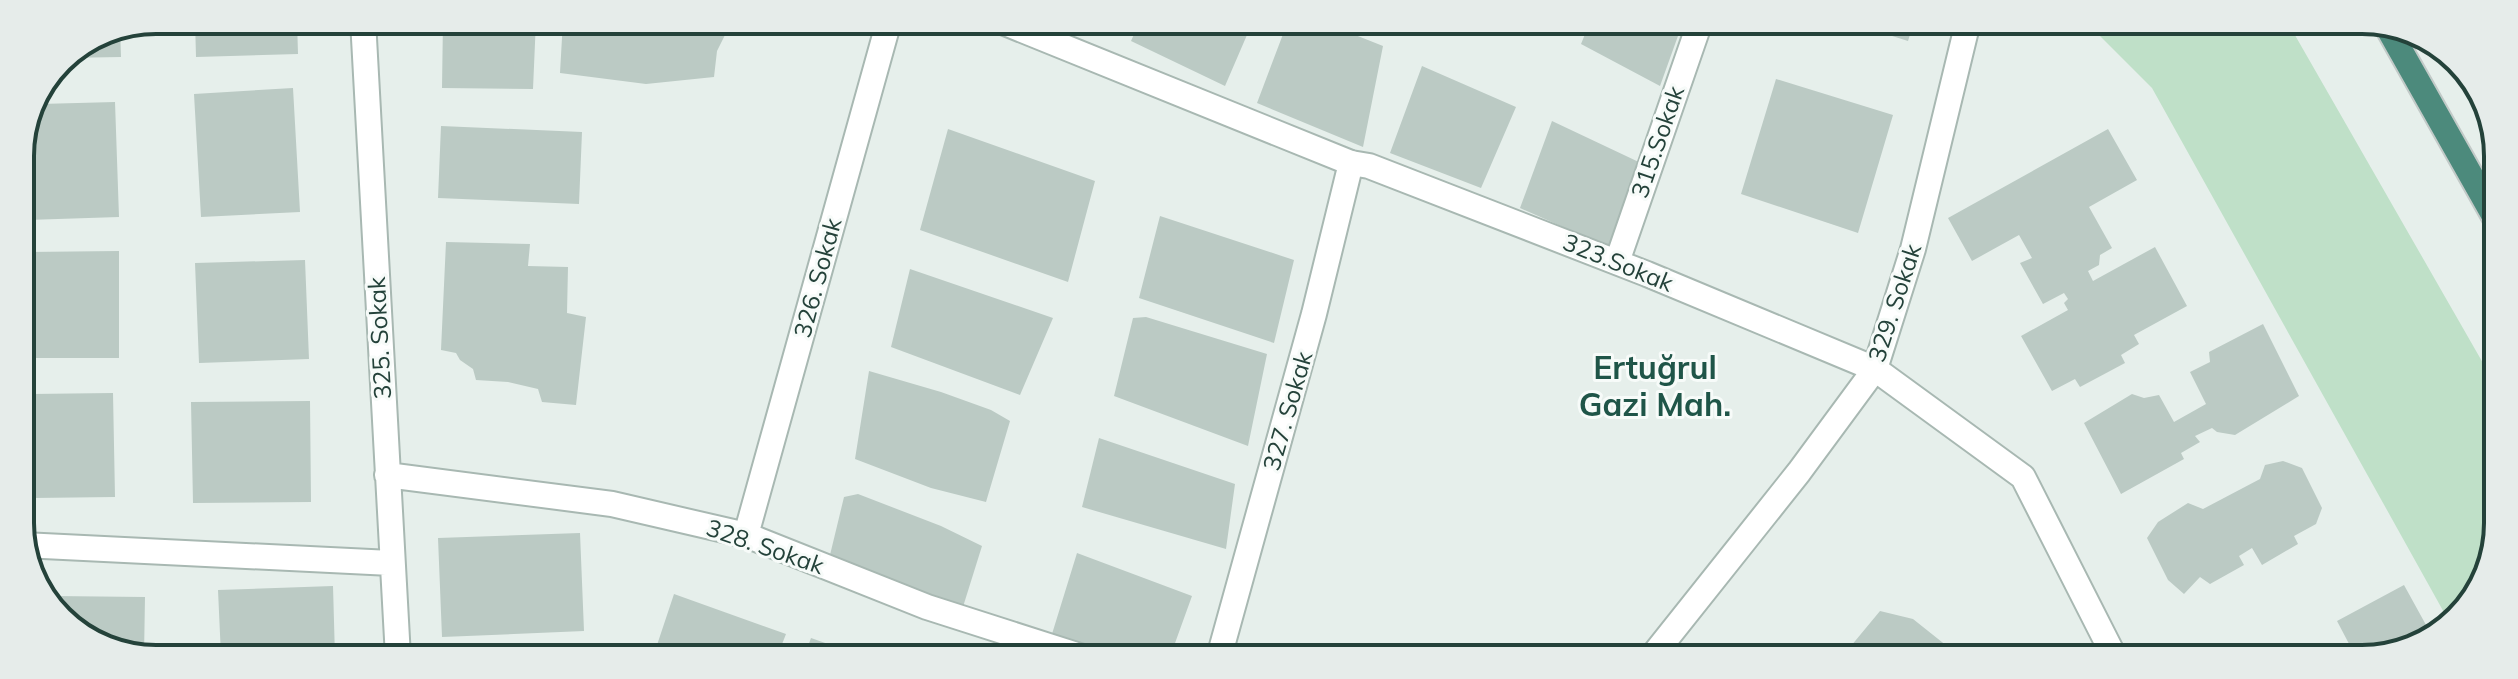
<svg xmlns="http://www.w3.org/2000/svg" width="2518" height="679" font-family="Mulish,sans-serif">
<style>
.green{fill:#bfe0c8}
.building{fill:#bbcac4}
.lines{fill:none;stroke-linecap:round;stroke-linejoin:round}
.minor-casing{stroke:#a8b8b2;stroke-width:28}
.tertiary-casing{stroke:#a8b8b2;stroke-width:28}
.trunk-casing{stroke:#c2cac8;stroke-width:28}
.minor{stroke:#fff;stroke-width:24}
.tertiary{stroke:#fff;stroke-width:24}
.trunk{stroke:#4c8a7c;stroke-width:24}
.labels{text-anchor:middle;stroke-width:6;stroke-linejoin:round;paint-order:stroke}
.street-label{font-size:24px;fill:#24423a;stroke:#f7fbf9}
.district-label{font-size:32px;font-weight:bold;fill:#1f5548;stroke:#f7fbf9}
.rim{fill:none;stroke:#24423a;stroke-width:4}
</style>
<rect width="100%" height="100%" fill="#e6efeb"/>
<path class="green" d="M2077,22L2288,23L2495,384V550L2451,625L2152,88L2094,30Z"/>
<path class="building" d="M195,20H297L298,54L196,57Z
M443,20H536L533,89L442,88Z
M563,20L732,21L717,51L714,77L646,84L560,73Z
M1140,21H1253L1225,86L1131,41Z
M1288,21H1320L1383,46L1363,147L1257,103Z
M1521,22H1554L1549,34Z
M1590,22H1683L1660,86L1581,44Z
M1848,22H1914L1908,41Z
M120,27L121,57L63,58L105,30Z
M1422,66L1516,107L1481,188L1390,153Z
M1776,79L1893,115L1858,233L1741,194Z
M293,88L300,212L201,217L194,94Z
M115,102L119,217L27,220L25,138L40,104Z
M1552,121L1643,164L1615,250L1520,208Z
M441,126L582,132L579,204L438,198Z
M948,129L1095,181L1068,282L920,230Z
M2108,129L2137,180L2089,207L2112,248L2100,255L2099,265L2088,271L2093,281L2155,247L2187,306L2134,335L2139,344L2121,355L2125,363L2080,387L2075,379L2052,391L2021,336L2068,310L2064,303L2068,299L2064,293L2043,304L2020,263L2032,258L2019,235L1972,261L1948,218Z
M1160,216L1294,260L1274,343L1139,298Z
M446,242L530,244L528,266L568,267L567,313L586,317L576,405L542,402L538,389L508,382L476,380L473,369L460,360L456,353L441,350Z
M119,251V358H27V252Z
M305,260L309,359L199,363L195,263Z
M910,269L1053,318L1020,395L891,347Z
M1146,317L1267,354L1248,446L1114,396L1133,318Z
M2263,324L2299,396L2235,435L2217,432L2212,428L2195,436L2200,442L2181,453L2184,459L2121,494L2084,423L2132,394L2144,398L2159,395L2174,422L2206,404L2190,372L2210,362L2209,352Z
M869,371L941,392L991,410L1010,421L986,502L931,488L855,459Z
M113,393L115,497L33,498L31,394Z
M310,401L311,502L193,503L191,402Z
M1099,438L1235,484L1226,549L1082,507Z
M2283,461L2302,468L2322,508L2316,524L2294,536L2298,544L2262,565L2252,548L2239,556L2244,565L2210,584L2200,577L2184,594L2168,580L2147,538L2158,522L2188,503L2203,509L2260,479L2265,465Z
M858,494L941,526L982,546L962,610L830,555L844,497Z
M580,533L584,631L442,637L438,538Z
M1077,553L1192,596L1170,657H1130L1052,634Z
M2404,585L2431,634L2370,659H2357L2337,621Z
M333,586L335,657L221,656L218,590Z
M674,594L786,634L777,657H653Z
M53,596L145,597L144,656H129L60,619L53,606Z
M1880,611L1913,619L1962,658H1841Z
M811,638L865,657H804Z
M1756,643L1774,658H1744Z"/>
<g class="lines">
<defs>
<path id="minor" d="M363,20L398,657
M387,475L612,504L746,535L927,607L1083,657
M746,535L889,21
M23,545L391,563
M1219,657L1314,314L1351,163
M1651,658L1799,472L1875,369L1913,249L1968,22"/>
<path id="tertiary" d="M1000,21L1351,163L1369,166L1647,274L1875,369L2023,477L2115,658
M1617,262L1700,22"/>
<path id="trunk" d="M2385,23L2495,218"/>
</defs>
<use href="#minor" class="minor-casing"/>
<use href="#tertiary" class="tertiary-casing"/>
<use href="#trunk" class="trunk-casing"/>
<use href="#minor" class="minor"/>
<use href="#tertiary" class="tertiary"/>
<use href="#trunk" class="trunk"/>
</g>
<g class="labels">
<g class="street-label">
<text transform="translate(1658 142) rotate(-71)" y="8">315.Sokak</text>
<text transform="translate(1618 263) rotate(22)" y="8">323.Sokak</text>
<text transform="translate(818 278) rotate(-75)" y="8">326. Sokak</text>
<text transform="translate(1895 303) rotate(-72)" y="8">329. Sokak</text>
<text transform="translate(380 338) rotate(-93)" y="8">325. Sokak</text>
<text transform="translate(1288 411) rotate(-74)" y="8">327. Sokak</text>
<text transform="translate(765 547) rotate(19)" y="8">328. Sokak</text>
</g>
<g class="district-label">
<text x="1655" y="379">Ertuğrul<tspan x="1655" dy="37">Gazi Mah.</tspan></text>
</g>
</g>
<path d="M0 0H2518V679H0ZM156 34H2362A122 122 0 0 1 2484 156V523A122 122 0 0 1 2362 645H156A122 122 0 0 1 34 523V156A122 122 0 0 1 156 34Z" fill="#e6ecea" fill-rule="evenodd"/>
<path class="rim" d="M156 34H2362A122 122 0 0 1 2484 156V523A122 122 0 0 1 2362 645H156A122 122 0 0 1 34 523V156A122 122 0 0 1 156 34Z"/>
</svg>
